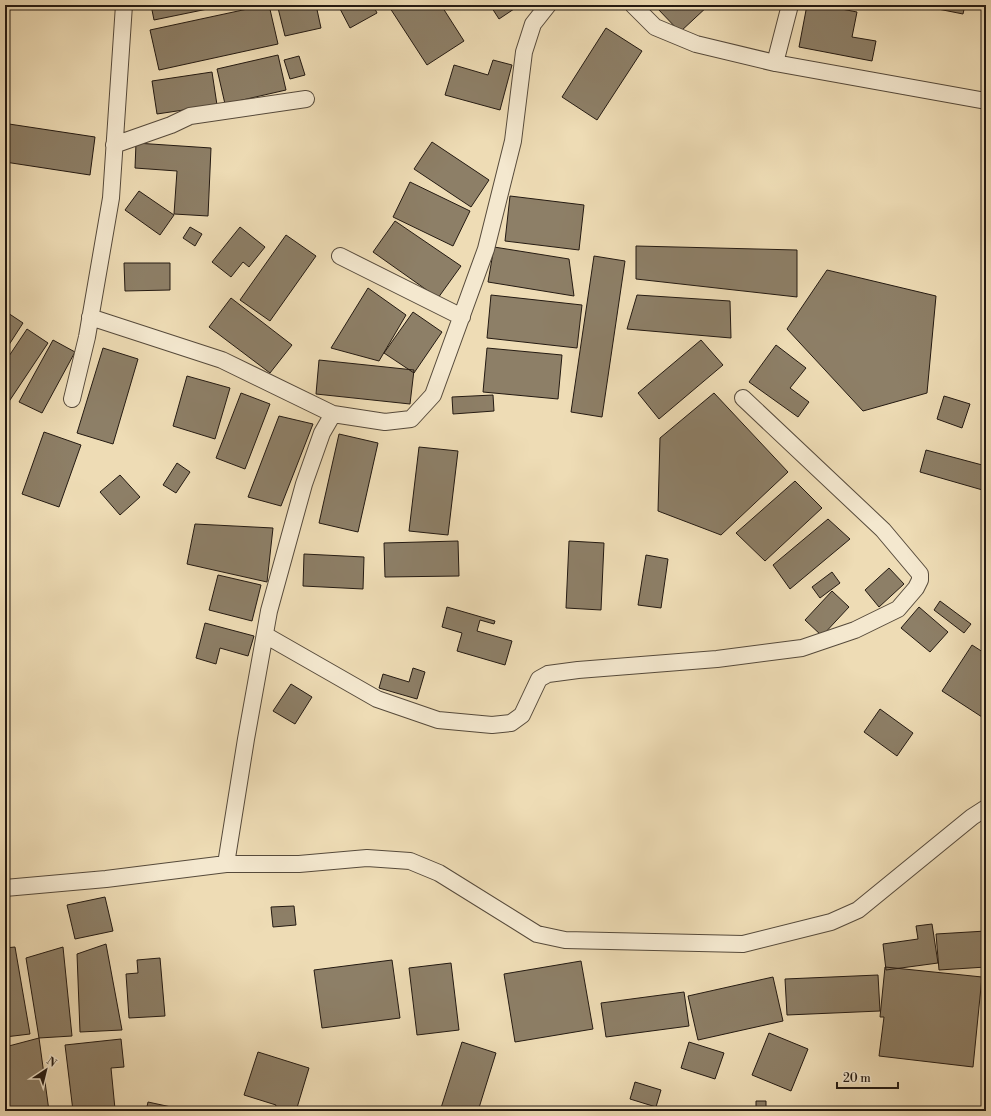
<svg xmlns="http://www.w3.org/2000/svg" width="991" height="1116" font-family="'Libre Bodoni',serif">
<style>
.building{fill:#8d7f67;stroke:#241a12}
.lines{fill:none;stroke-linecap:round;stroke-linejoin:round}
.minor-casing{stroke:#564a3b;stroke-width:18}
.minor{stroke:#f4e8cf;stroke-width:16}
</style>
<rect width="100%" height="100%" fill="#eedcb5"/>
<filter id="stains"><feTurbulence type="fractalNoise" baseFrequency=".005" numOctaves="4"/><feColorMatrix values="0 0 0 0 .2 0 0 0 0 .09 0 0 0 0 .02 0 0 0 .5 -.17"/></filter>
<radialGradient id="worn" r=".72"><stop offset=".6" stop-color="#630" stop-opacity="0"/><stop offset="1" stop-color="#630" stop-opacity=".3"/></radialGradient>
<path class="building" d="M151,5H227L154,20Z
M266,5H269L278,44L159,70L150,30Z
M291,5H316L321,28L285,36L278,8Z
M338,5H373L377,13L350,28Z
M388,5H441L464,41L427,65Z
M490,5H520L499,19Z
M660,5H709L680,32L657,8Z
M807,5H821L857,12L852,37L876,41L872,61L799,47Z
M934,5H965L963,14L933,8Z
M606,28L642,51L597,120L562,97Z
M278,55L286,90L225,104L217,69Z
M299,56L305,75L290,79L284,60Z
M493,60L512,65L500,110L445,95L454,65L488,75Z
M212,72L217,105L157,114L152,81Z
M9,124L95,137L90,175L5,162V151Z
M432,142L489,180L471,207L414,169Z
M136,143L211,148L208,216L174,214L177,171L135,168Z
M410,182L470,211L453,246L393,217Z
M139,191L174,215L160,235L125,210Z
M510,196L584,205L579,250L505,241Z
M395,221L461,266L438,298L373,252Z
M190,227L202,234L195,246L183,238Z
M240,227L265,247L249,267L243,262L231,277L212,262Z
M286,235L316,256L270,321L240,300Z
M636,246L797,250V297L636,279Z
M494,247L569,259L574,296L488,282Z
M594,256L625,261L602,417L571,412Z
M124,263H170V290L125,291Z
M827,270L936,296L927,393L863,411L787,329Z
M368,288L406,315L379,361L331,348Z
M491,295L582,305L577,348L487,338Z
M637,295L730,301L731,338L627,329Z
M231,298L292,345L270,373L209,327Z
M5,311L23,323L5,351Z
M413,312L442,332L414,373L384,353Z
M27,329L48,343L6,406H5V362Z
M53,340L75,352L42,413L19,402Z
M701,340L723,365L659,419L638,393Z
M776,345L806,368L790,388L809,402L798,417L749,382Z
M103,348L138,359L113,444L77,433Z
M487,348L562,355L558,399L483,392Z
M319,360L414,370L410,404L316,394Z
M187,376L230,388L215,439L173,426Z
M241,393L270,404L245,469L216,458Z
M714,393L788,472L721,535L658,511L660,438Z
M493,395L494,411L453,414L452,397Z
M944,396L970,404L962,428L937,419Z
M279,416L313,424L281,506L248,497Z
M44,432L81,445L59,507L22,494Z
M339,434L378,443L358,532L319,523Z
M419,447L458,451L448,535L409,531Z
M926,450L986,466V491L920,472Z
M177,463L190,472L176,493L163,485Z
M120,475L140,497L120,515L100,492Z
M795,481L822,508L765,561L736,533Z
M828,519L850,539L790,589L773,565Z
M195,524L273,528L267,582L187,564Z
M458,541L459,576L385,577L384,543Z
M569,541L604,543L601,610L566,608Z
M304,554L364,557L363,589L303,586Z
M646,555L668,559L661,608L638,605Z
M889,568L904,584L879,607L865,590Z
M832,572L840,583L820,598L812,587Z
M218,575L261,585L252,621L209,610Z
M832,591L849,607L822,636L805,620Z
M940,601L971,624L964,633L934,610Z
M447,607L495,621L494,624L480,620L477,631L512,641L505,665L457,651L462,633L442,627Z
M919,607L948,632L930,652L901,628Z
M205,623L254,636L248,656L220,648L216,664L196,658Z
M972,645L986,654V710L982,717L942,691Z
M413,668L425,672L417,699L379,688L383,674L409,682Z
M291,684L312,697L295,724L273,711Z
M880,709L913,733L897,756L864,732Z
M105,897L113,931L75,939L67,905Z
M294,906L296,925L273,927L271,907Z
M932,924L938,963L886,970L883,944L918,939L916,926Z
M986,931V967L939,970L936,934Z
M106,944L122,1030L80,1032L77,954Z
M15,947L30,1034L5,1037V948Z
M63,947L72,1036L39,1038L26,958Z
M160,958L165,1016L129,1018L126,974L138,973L137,960Z
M392,960L400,1018L322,1028L314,970Z
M581,961L593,1029L515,1042L504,974Z
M451,963L459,1030L417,1035L409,968Z
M885,967L982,977L973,1067L879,1056L884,1017H880Z
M878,975L880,1011L787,1015L785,979Z
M773,977L783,1021L698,1040L688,996Z
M684,992L689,1026L606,1037L601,1003Z
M769,1033L808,1049L791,1091L752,1075Z
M39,1038L49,1111H5V1047Z
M121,1039L124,1067L111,1068L115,1109L96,1111H73L65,1045Z
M462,1042L496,1053L478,1111H440Z
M689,1042L724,1053L715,1079L681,1068Z
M258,1052L309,1068L296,1111H274L276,1105L244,1095Z
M635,1082L661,1090L656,1107L630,1099Z
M756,1101H766V1111H756Z
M148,1102L185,1110V1111H146Z"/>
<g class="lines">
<defs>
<path id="minor" d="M633,5L655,27L696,44L775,63L986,101
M775,63L790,5
M114,145L171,125L190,116L306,99
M340,256L462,317
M90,317L222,360L333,414
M72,399L87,337L111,198L124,5
M265,635L377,699L438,720L492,725L511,723L522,715L539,679L548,674L578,670L717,659L802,648L855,630L898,609L916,588L920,580V574L883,530L743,398
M226,864L246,739L269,611L304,484L322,433L333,414L385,422L411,419L433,395L486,249L513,141L524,52L533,24L548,5
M5,888L106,879L226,864H299L367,858L410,861L439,873L537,934L565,940L743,944L831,922L858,910L972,817L986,808"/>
</defs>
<use href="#minor" class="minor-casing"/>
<use href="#minor" class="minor"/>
</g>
<rect width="991" height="1116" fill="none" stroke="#eedcb5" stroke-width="20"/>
<rect x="6" y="6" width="979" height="1104" fill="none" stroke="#241a12" stroke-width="2"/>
<rect x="10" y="10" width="971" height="1096" fill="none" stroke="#241a12"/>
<g transform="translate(46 1070) rotate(35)" stroke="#f4e8cf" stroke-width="3" paint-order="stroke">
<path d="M0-3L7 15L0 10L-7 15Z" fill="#241a12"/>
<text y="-6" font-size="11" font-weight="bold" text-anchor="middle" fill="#241a12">N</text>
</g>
<path d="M837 1082v6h61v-6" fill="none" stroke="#241a12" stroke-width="2"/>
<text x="843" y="1082" font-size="12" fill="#241a12" stroke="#f4e8cf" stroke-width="3" paint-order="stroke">20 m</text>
<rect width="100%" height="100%" filter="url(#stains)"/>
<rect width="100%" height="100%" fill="url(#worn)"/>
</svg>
